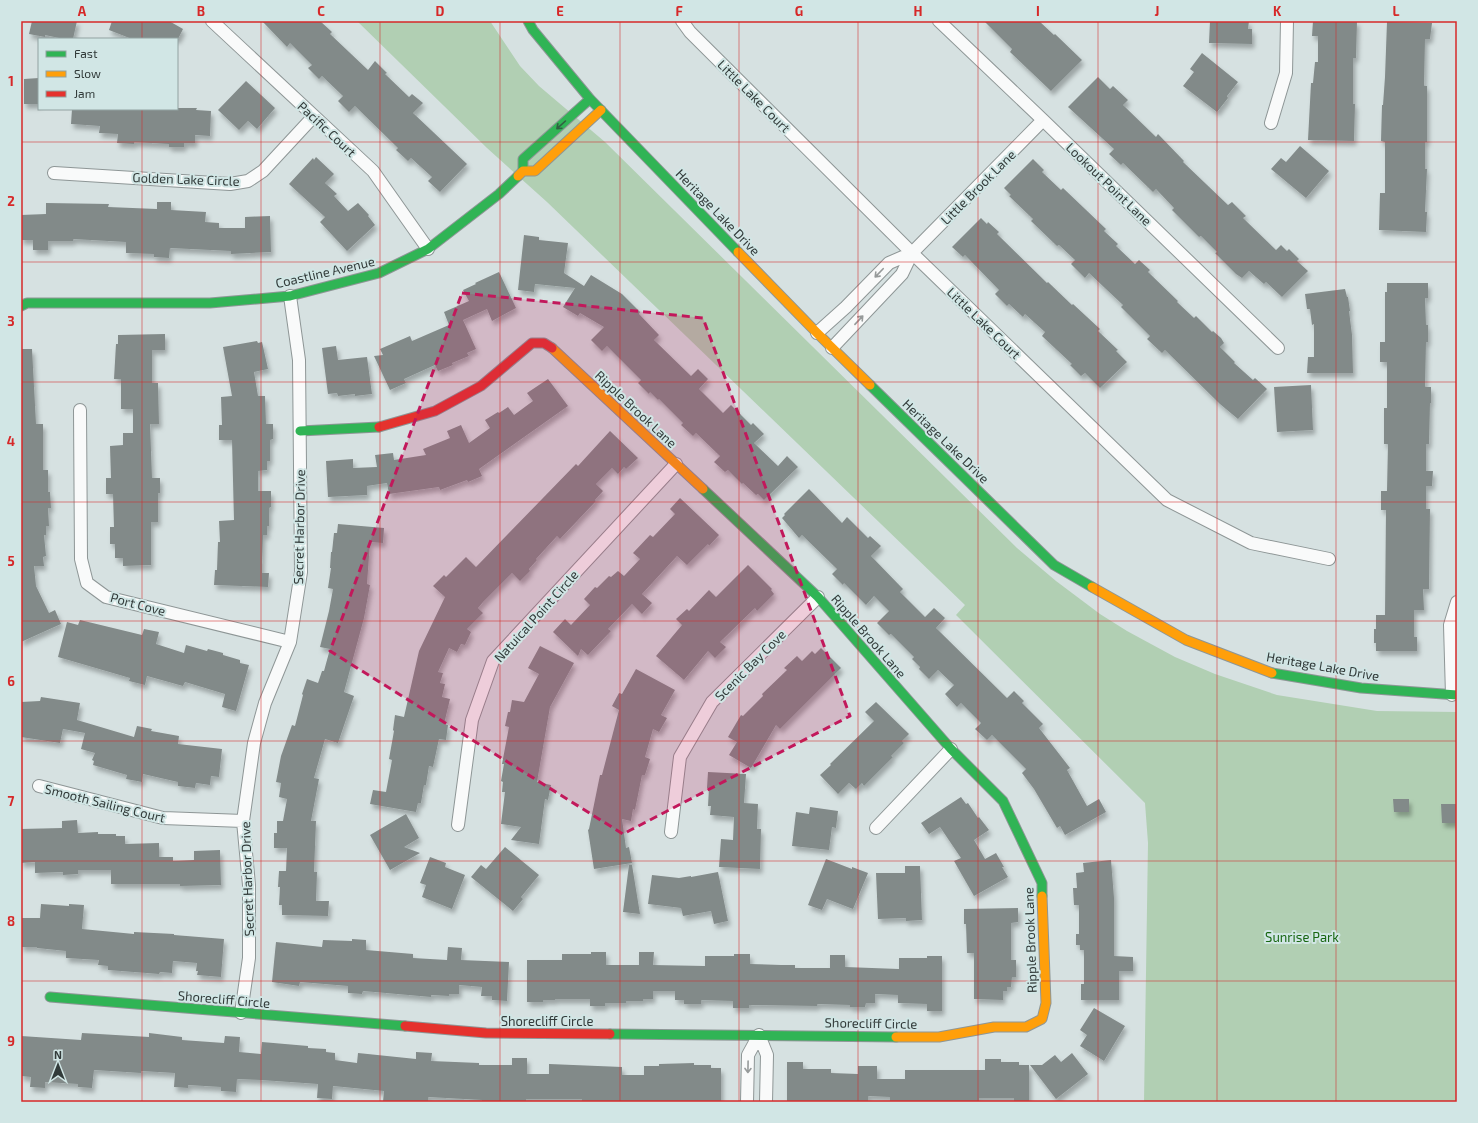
<svg xmlns="http://www.w3.org/2000/svg" width="1478" height="1123" font-family="'Exo 2',sans-serif">
<style>
.green{fill:#b1cfb3}
.building{fill:#828a89;filter:url(#shadow)}
.lines{fill:none;stroke-linecap:round;stroke-linejoin:round}
.street-casing{stroke:#8e9696;stroke-width:14}
.fast-casing{stroke:#8e9696;stroke-width:11}
.slow-casing{stroke:#8e9696;stroke-width:11}
.jam-casing{stroke:#8e9696;stroke-width:11}
.street{stroke:#f9fafa;stroke-width:12}
.fast{stroke:#30b455;stroke-width:9}
.slow{stroke:#ff9f0a;stroke-width:9}
.jam{stroke:#e5322d;stroke-width:9}
.oneway{stroke:#315f42}
.oneway2{stroke:#969a9a}
.marked{fill:#c2185b;fill-opacity:0.2;stroke:#c2185b;stroke-width:3;stroke-dasharray:8 5;stroke-linejoin:round}
.grid{fill:none;stroke:#d62828;stroke-width:1;stroke-opacity:0.55}
.labels{text-anchor:middle;stroke-width:4;stroke-linejoin:round;paint-order:stroke}
.street-label{font-size:13px;fill:#323b3a;stroke:#d1e6e5}
.park-label{font-size:13px;fill:#176611;stroke:#d1e6e5}
.neatline{fill:none;stroke:#d62828;stroke-width:1.5}
.grid-label{font-size:13px;text-anchor:middle;font-weight:bold;fill:#d62828}
</style>
<defs>
<filter id="shadow"><feDropShadow dx="2.5" dy="4.5" stdDeviation="2" flood-color="#0004"/></filter>
</defs>
<rect width="100%" height="100%" fill="#d6e1e1"/>
<path class="green" d="M357,21H490L520,66L539,86L605,142L1017,548L1056,581L1100,614L1127,631L1175,657L1215,674L1277,695L1377,711L1457,712V1102H1144L1148,843L1145,803L956,615L965,605L547,202L487,148Z"/>
<path class="building" d="M32,21H77L73,39H64L45,35V37L29,34Z
M112,21H169L183,29L178,39H132L109,30Z
M262,21H320L332,32L330,34L368,70L375,61L387,73L385,74L409,97L412,94L423,103L413,113L467,164L440,192L428,181L432,177L411,158L408,161L396,150L398,148L355,106L349,112L338,101L343,96L322,76L319,79L308,68L312,65L290,43L287,47Z
M984,21H1039L1054,35L1055,34L1082,60L1051,91L1010,52L1012,49Z
M1210,21H1249L1248,29H1252V44L1209,43Z
M1313,21H1357L1356,58H1353V104H1355L1354,141L1308,140L1311,83H1313L1315,62H1318V36H1312Z
M1387,22L1432,23L1430,39H1425L1424,86H1427V142H1425V169H1427L1425,212H1427L1426,232L1379,230L1380,193H1385V142L1381,141L1382,105H1383L1385,77Z
M1202,53L1238,82L1227,96L1228,98L1217,112L1183,86L1194,72L1190,69Z
M1098,77L1110,89L1113,86L1128,100L1123,105L1156,137L1158,134L1184,161L1183,162L1228,205L1232,202L1246,216L1243,218L1276,250L1281,245L1287,251L1289,249L1299,259L1297,261L1308,271L1282,297L1266,282L1264,284L1249,271L1242,278L1236,274L1215,253L1217,252L1201,236L1199,237L1172,210L1174,208L1156,189L1153,192L1123,163L1121,165L1109,154L1114,149L1068,107Z
M39,78V104H24V79Z
M246,81L275,108L257,129L248,121L239,130L218,110Z
M177,108H197L196,110L211,111L210,136L195,135V143H184V147H169V144L134,142V144L117,143L118,134L99,133L100,126L71,124L72,109H177Z
M1300,146L1329,171L1306,198L1271,169L1281,158L1286,162Z
M316,157L334,174L325,183L337,194L334,196L348,211L358,203L369,215L368,216L375,225L347,251L320,222L325,217L289,184L313,158L314,160Z
M1033,159L1044,170L1042,172L1061,190L1063,188L1106,229L1104,231L1118,244L1116,246L1135,264L1139,260L1150,270L1148,272L1178,301L1177,302L1194,318L1196,316L1212,332L1213,331L1221,338L1224,343L1220,347L1235,362L1234,363L1253,380L1255,378L1267,389L1238,419L1220,404L1165,350L1162,353L1147,339L1150,336L1121,307L1123,305L1089,273L1085,278L1071,264L1075,260L1059,245L1057,246L1031,221L1033,219L1009,196L1011,195L1004,188Z
M157,202H171V210L206,212L205,222L219,223V228H245V217L270,216L271,252L231,254V251L170,248L169,258L154,257V254L126,253V242L73,239V241H48V250H33V240H21V215L46,214V203L109,204L108,207L157,209Z
M981,218L987,224L988,222L999,232L997,234L1047,283L1048,282L1072,305L1073,304L1100,329L1098,331L1118,350L1116,351L1127,362L1100,388L1085,373L1081,376L1070,365L1072,364L1042,336L1045,332L1025,314L1023,317L1009,304L1007,306L995,294L999,290L965,255L963,257L952,247Z
M524,235L539,237V240L568,243L564,273L584,286L591,275L622,294L640,312L639,314L659,335L654,340L691,376L698,369L708,379L699,389L723,413L731,405L751,425L753,423L764,434L754,443L778,466L787,456L798,467L764,500L758,494L756,495L743,483L742,484L728,470L725,472L714,462L720,456L696,433L693,436L681,425L683,423L659,399L658,400L650,392L649,394L638,383L641,380L607,346L602,351L591,340L604,327L580,313L578,316L563,307L575,288L535,284L534,292L518,290Z
M499,272L516,308L492,321L487,309L463,320L476,349L467,353L469,356L452,363L453,365L438,371L435,365L404,379L406,383L390,390L374,356L383,355L380,349L410,336L412,341L449,325L444,312L469,301L463,290L476,284L475,283Z
M1387,283H1428V298H1425L1426,325H1428V342H1426L1425,387H1431V403H1430L1429,444H1426V471H1433L1432,486H1426V509H1430L1429,589H1423L1424,610H1414V637H1417V651H1376V643H1374V629H1376V615H1385L1386,510H1381V491H1387L1388,444H1384V408H1387V362H1380V342H1385V292H1387Z
M1345,289L1347,297H1348L1350,311H1349L1352,335L1353,373H1307L1308,357H1314V324L1312,325L1310,309H1307L1305,294Z
M165,334V350H152V383H158L159,424H150L152,478H160V493H158V522H151V565L123,566V558H115V544H110V527H114L113,494H106V478H111L110,446L123,445V433H133V409H121V379H114L116,344H118V335Z
M257,341L258,343L262,342L268,369L254,372L258,396H265L266,424H273V439L270,440V461H267V470L258,471V491H271V507L269,508V526H267V535H263L262,564V573H269L268,587L214,585L215,570H217L218,542H220L219,521L234,520L232,440H219V425H222L221,397L232,396L223,347Z
M336,346L338,360L367,357L372,394L355,396V394L338,396L337,393L328,394L322,348Z
M21,349H32L36,424H43V470H48V492H50L51,508H48L49,526H46V535H44L46,556L43,557L44,566H34L36,586L49,613L55,610L61,624L21,642Z
M548,379L568,406L479,469L482,476L468,482L467,480L440,490L439,487L389,494L387,483L367,486V495L328,497L326,461L353,459V468L377,467L375,455L393,453L394,460L426,455L423,449L450,438L447,431L461,425L469,443L490,428L485,420L498,412L499,413L508,407L514,415L533,401L527,393Z
M1311,385L1313,430L1277,432L1274,387Z
M610,431L638,458L626,469L624,467L618,474L612,468L596,484L603,491L595,500L596,501L560,539L557,536L536,559L537,560L529,569L530,571L520,581L512,573L483,602L478,608L483,613L467,629L471,632L465,645L461,644L457,652L449,648L438,672L443,673L440,683L445,684L442,697L450,699L444,724L448,725L446,740L439,739L433,767L429,766L426,785H424L421,803H418L416,812L370,804L373,790L386,792L392,760L389,759L394,731L393,730L395,715L404,717L419,651L445,597L433,586L444,575L446,577L466,557L476,567L576,464L578,466Z
M809,489L842,523L847,517L868,538L870,536L881,546L871,556L903,589L900,592L925,617L934,608L945,618L936,628L1007,698L1014,691L1024,701L1022,703L1043,724L1039,728L1070,768L1067,770L1087,806L1099,799L1106,812L1065,835L1060,826L1057,828L1034,789L1022,773L1026,769L992,735L987,740L975,729L981,723L961,703L957,707L945,694L954,685L938,670L929,679L919,669L920,667L912,659L914,657L891,634L889,635L877,623L889,611L874,596L866,605L844,583L843,585L832,574L837,569L802,535L799,538L782,518L785,515L784,514Z
M680,498L719,535L709,546L708,544L687,565L677,556L642,594L652,603L642,614L632,604L608,629L611,631L588,655L581,649L578,656L553,632L565,619L571,625L590,605L584,599L595,587L597,588L609,576L611,577L618,571L624,576L640,559L633,553L650,535L653,537L675,514L670,509Z
M338,524L384,528L383,543L370,542L367,584L370,585L364,618L344,692L354,696L338,743L325,739L314,778L319,779L311,821H316L314,872H317L316,901H329L328,916L282,915V905H279L280,887H278L279,871H286L287,848H274V833H277V821H283L287,799L279,797L281,783L276,782L281,756L292,725L295,726L303,695L302,694L307,679L318,683L322,671H324L330,649L320,647L329,611L333,589L328,588L331,568H330L331,552H332L334,533H337Z
M748,565L772,589L771,590L774,594L757,611L755,608L720,642L726,647L715,658L708,651L684,680L656,656L682,625L676,619L687,609L689,611L709,590L716,597Z
M80,620L142,635L144,629L159,632L156,644L184,653L186,645L207,651L208,649L223,653V655L240,660V663L249,665L236,711L222,707L225,694L185,682L183,686L147,676L145,685L129,681L130,678L58,657L67,622L78,625Z
M540,646L574,663L550,707L537,782L551,785L548,800L545,799L539,844L511,840L521,827L501,824L505,792H502L503,782L501,781L504,764H502L509,727L505,726L508,712H510L512,700L524,702L539,674L528,668Z
M821,648L841,668L780,729L776,725L751,768L729,755L737,742L728,737L741,715L743,716L763,696L762,694L787,670L784,668L797,656L802,661L812,651L815,654Z
M636,669L675,690L661,715L667,718L659,732L653,729L645,757L650,759L645,775H642L635,810L633,809L631,821L622,819L626,848L629,847L632,863L594,869L588,830L589,829L600,775H602L619,710L612,706L619,693L622,694Z
M41,697L80,703L77,720L134,737L137,726L152,729L151,731L179,736L178,744L222,749L219,777L211,776L210,785L196,783L195,788L178,786V782L143,774L142,782L126,779L127,775L93,765L94,761L92,760L95,753L81,749L85,733L63,729L60,743L21,737V702L40,701Z
M876,702L909,734L902,741L904,743L891,756L893,757L864,786L862,783L856,789L849,783L838,794L820,775L831,765L830,764L874,721L865,712Z
M708,772L746,774L744,803L758,804L757,829H761L760,869L719,867L721,839L733,840L734,817L710,815L711,806H708L709,788H707Z
M961,797L966,804L968,803L978,818L979,817L989,830L974,840L985,859L996,853L1004,867H1002L1008,877L974,896L954,861L961,858L940,827L929,834L921,823Z
M1393,799H1409V812H1394Z
M1441,804H1457V823H1442Z
M810,807L838,811L836,828L832,827L829,850L792,846L796,812L809,814Z
M406,814L419,838L404,847L420,853L390,870L370,835Z
M77,820L78,833L98,832V834H116V836H125V844L159,843V857H173V861L194,860V851L220,850L221,885L180,886V884H111V870H78V874L63,875V872L35,873V862L21,863V829L62,828V821Z
M505,847L539,875L521,897L523,899L513,911L471,877L481,865L486,869Z
M430,857L446,863L445,867L465,875L452,909L422,897L426,885L420,883Z
M826,859L852,869V867L868,873L853,909L827,899L822,910L808,905Z
M1111,860L1114,898V956L1133,957V971H1119V1000H1081V984H1084V950H1080V945H1076V934H1079V905H1074L1073,888H1077L1076,873L1084,872L1083,863Z
M629,865H632L640,914L623,912Z
M905,866H920L922,920L906,921V918L878,919L876,873H905Z
M718,872L728,921L714,924L711,911L683,916L681,908L648,904L652,875L679,878L691,876V877Z
M41,904L69,906V904L84,905L82,929L134,934V932L174,934V935L224,939L221,977L197,975L198,971H196L197,963L173,961L172,973L160,972L159,974L108,970V966L98,965L99,960L66,958V951L37,948V947H21V918H40Z
M1018,908V922L1011,923V960H1016V977H1012L1011,987H1007V991H1003V1000L974,999V953H967L966,924H964V909Z
M352,939L366,940V950L413,954V958L447,960L448,947L462,948L461,960L509,962L507,1001L492,1000V996H481L482,987L459,985V994H449V996L431,995V997L363,991L362,994L348,993V986L300,982L299,986L272,982L276,942L322,947L323,940L352,941Z
M591,952H606V965H639V952H654L653,965L705,966V956H734V954H750V964L781,965H795V968H830V955H845V967L899,969V958H927V956H942V1011H927V1004L898,1003V995L875,994V1003H866L865,1007H850V1005L817,1004V1006L749,1005V1008H733V1001L701,1000V1004H684V1000H675V991H653V999H643V1001H626V1003H605V1006H590V999H555V1000H543V1002H527V960H562V954H591Z
M1094,1008L1125,1026L1104,1061L1080,1046L1087,1035L1080,1030Z
M82,1033L149,1037V1033L182,1037V1040L224,1043L225,1036L240,1037L239,1052L261,1054L262,1042L308,1046V1048L326,1049V1052L335,1053V1060L357,1063L358,1053L416,1059V1052L432,1053L431,1061L479,1063V1065H512V1058H527V1074H549V1064L622,1067V1075H644V1066H659V1064L694,1063V1065H711V1068H721V1102H582V1099H526V1102H482V1100L428,1097V1102H383L384,1091L333,1086L332,1099L317,1098L318,1084L261,1080L237,1079L236,1092L221,1091V1087L188,1085V1088L174,1087L175,1073L141,1071V1073L94,1070L92,1088L78,1087V1084L45,1082V1088L30,1087L31,1077L21,1076V1036L81,1040Z
M1072,1053L1088,1074L1056,1099L1030,1065H1042L1055,1055L1061,1062Z
M985,1059H1001V1062H1019V1065H1029V1102H1014V1098H979V1102H890V1097L868,1096V1102H787V1062H803V1069H831V1073L858,1074V1066H877V1079H905V1070H985Z"/>
<g class="lines">
<defs>
<path id="street" d="M212,21L373,171L428,249
M682,21L690,32L912,253L1167,500L1251,543L1329,559
M939,21L1043,120L1278,348
M1271,123L1286,73L1287,21
M54,173L230,184L248,181L263,171L314,116
M817,333L846,307L889,263L912,253
M832,348L902,274L912,253L1043,120
M80,410L81,559L87,583L106,597L290,642
M1452,695L1450,625L1457,602
M39,786L163,818L243,821
M458,825L472,720L493,661L676,464
M876,828L951,749
M671,832L680,757L712,702L818,597
M241,1013L249,958V885L243,821L254,743L265,703L290,642L301,572L299,360L290,296
M759,1035L767,1055L766,1102
M747,1102L748,1055L759,1035"/>
<path id="fast" d="M528,21L533,30L590,99L738,252
M523,171V159L590,99
M21,306L27,303H210L290,296L379,273L428,249L499,194L518,176
M870,385L1054,565L1092,587
M300,431L379,427
M703,489L818,597L951,749L1003,801L1042,883V896
M1272,673L1361,688L1457,695
M50,997L405,1026
M610,1034L896,1037"/>
<path id="slow" d="M518,176L523,171H535L601,110
M738,252L817,333L870,385
M552,348L703,489
M1092,587L1186,640L1272,673
M896,1037H939L994,1027H1026L1042,1019L1046,1003L1042,896"/>
<path id="jam" d="M379,427L435,411L481,386L532,343H544L552,348
M405,1026L486,1033L610,1034"/>
</defs>
<use href="#street" class="street-casing"/>
<use href="#fast" class="fast-casing"/>
<use href="#slow" class="slow-casing"/>
<use href="#jam" class="jam-casing"/>
<use href="#street" class="street"/>
<use href="#fast" class="fast"/>
<use href="#slow" class="slow"/>
<use href="#jam" class="jam"/>
</g>
<defs><path id="oneway-shaft" d="M-6 0H5M1.5-3L5.5 0L1.5 3" fill="none" stroke-width="1.6" stroke-linecap="round" stroke-linejoin="round"/></defs>
<use class="oneway" href="#oneway-shaft" transform="translate(561 125) rotate(138)"/>
<g class="oneway2">
<use href="#oneway-shaft" transform="translate(879 273) rotate(134)"/>
<use href="#oneway-shaft" transform="translate(859 320) rotate(-47)"/>
<use href="#oneway-shaft" transform="translate(748 1067) rotate(91)"/>
</g>
<path class="marked" d="M462,293L703,318L850,716L623,834L330,651Z"/>
<path class="grid" d="M142,21V39M261,21V1102M380,21V1102M500,21V1102M620,21V1102M739,21V1102M858,21V1102M978,21V1102M1098,21V1102M1217,21V1102M1336,21V1102M142,109V1102M21,142H1457M21,262H1457M21,382H1457M21,502H1457M21,621H1457M21,741H1457M21,861H1457M21,981H1457"/>
<g class="labels">
<g class="street-label">
<text transform="translate(754 96) rotate(45)" y="5">Little Lake Court</text>
<text transform="translate(327 129) rotate(43)" y="5">Pacific Court</text>
<text transform="translate(186 179) rotate(2)" y="5">Golden Lake Circle</text>
<text transform="translate(1109 184) rotate(44)" y="5">Lookout Point Lane</text>
<text transform="translate(978 187) rotate(-45)" y="5">Little Brook Lane</text>
<text transform="translate(718 212) rotate(46)" y="5">Heritage Lake Drive</text>
<text transform="translate(325 272) rotate(-13)" y="5">Coastline Avenue</text>
<text transform="translate(984 323) rotate(44)" y="5">Little Lake Court</text>
<text transform="translate(636 409) rotate(43)" y="5">Ripple Brook Lane</text>
<text transform="translate(946 441) rotate(44)" y="5">Heritage Lake Drive</text>
<text transform="translate(299 527) rotate(-89)" y="5">Secret Harbor Drive</text>
<text transform="translate(138 604) rotate(15)" y="5">Port Cove</text>
<text transform="translate(536 616) rotate(-48)" y="5">Natuical Point Circle</text>
<text transform="translate(869 636) rotate(49)" y="5">Ripple Brook Lane</text>
<text transform="translate(750 665) rotate(-45)" y="5">Scenic Bay Cove</text>
<text transform="translate(1323 666) rotate(10)" y="5">Heritage Lake Drive</text>
<text transform="translate(105 803) rotate(14)" y="5">Smooth Sailing Court</text>
<text transform="translate(247 879) rotate(-92)" y="5">Secret Harbor Drive</text>
<text transform="translate(1030 940) rotate(-92)" y="5">Ripple Brook Lane</text>
<text transform="translate(224 999) rotate(5)" y="5">Shorecliff Circle</text>
<text x="547" y="1026">Shorecliff Circle</text>
<text transform="translate(871 1023) rotate(1)" y="5">Shorecliff Circle</text>
</g>
<g class="park-label">
<text x="1302" y="942">Sunrise Park</text>
</g>
</g>
<rect width="1478" height="1123" fill="none" stroke="#d1e6e5" stroke-width="44"/>
<rect x="38" y="38" width="140" height="72" fill="#d1e6e5" stroke="#91a2a1"/>
<rect x="46" y="51" width="20" height="6" fill="#30b455" stroke="#91a2a1"/>
<text x="74" y="58" font-size="12" fill="#323b3a">Fast</text>
<rect x="46" y="71" width="20" height="6" fill="#ff9f0a" stroke="#91a2a1"/>
<text x="74" y="78" font-size="12" fill="#323b3a">Slow</text>
<rect x="46" y="91" width="20" height="6" fill="#e5322d" stroke="#91a2a1"/>
<text x="74" y="98" font-size="12" fill="#323b3a">Jam</text>
<g transform="translate(58 1065)" stroke="#d1e6e5" stroke-width="3" paint-order="stroke">
<path d="M0-3L7 15L0 10L-7 15Z" fill="#323b3a"/>
<text y="-6" font-size="11" font-weight="bold" text-anchor="middle" fill="#323b3a">N</text>
</g>
<rect x="22" y="22" width="1434" height="1079" class="neatline"/>
<g class="grid-label">
<text x="82" y="16">A</text>
<text x="201" y="16">B</text>
<text x="321" y="16">C</text>
<text x="440" y="16">D</text>
<text x="560" y="16">E</text>
<text x="679" y="16">F</text>
<text x="799" y="16">G</text>
<text x="918" y="16">H</text>
<text x="1038" y="16">I</text>
<text x="1157" y="16">J</text>
<text x="1277" y="16">K</text>
<text x="1396" y="16">L</text>
<text x="11" y="86">1</text>
<text x="11" y="206">2</text>
<text x="11" y="326">3</text>
<text x="11" y="446">4</text>
<text x="11" y="566">5</text>
<text x="11" y="686">6</text>
<text x="11" y="806">7</text>
<text x="11" y="926">8</text>
<text x="11" y="1046">9</text>
</g>
</svg>
